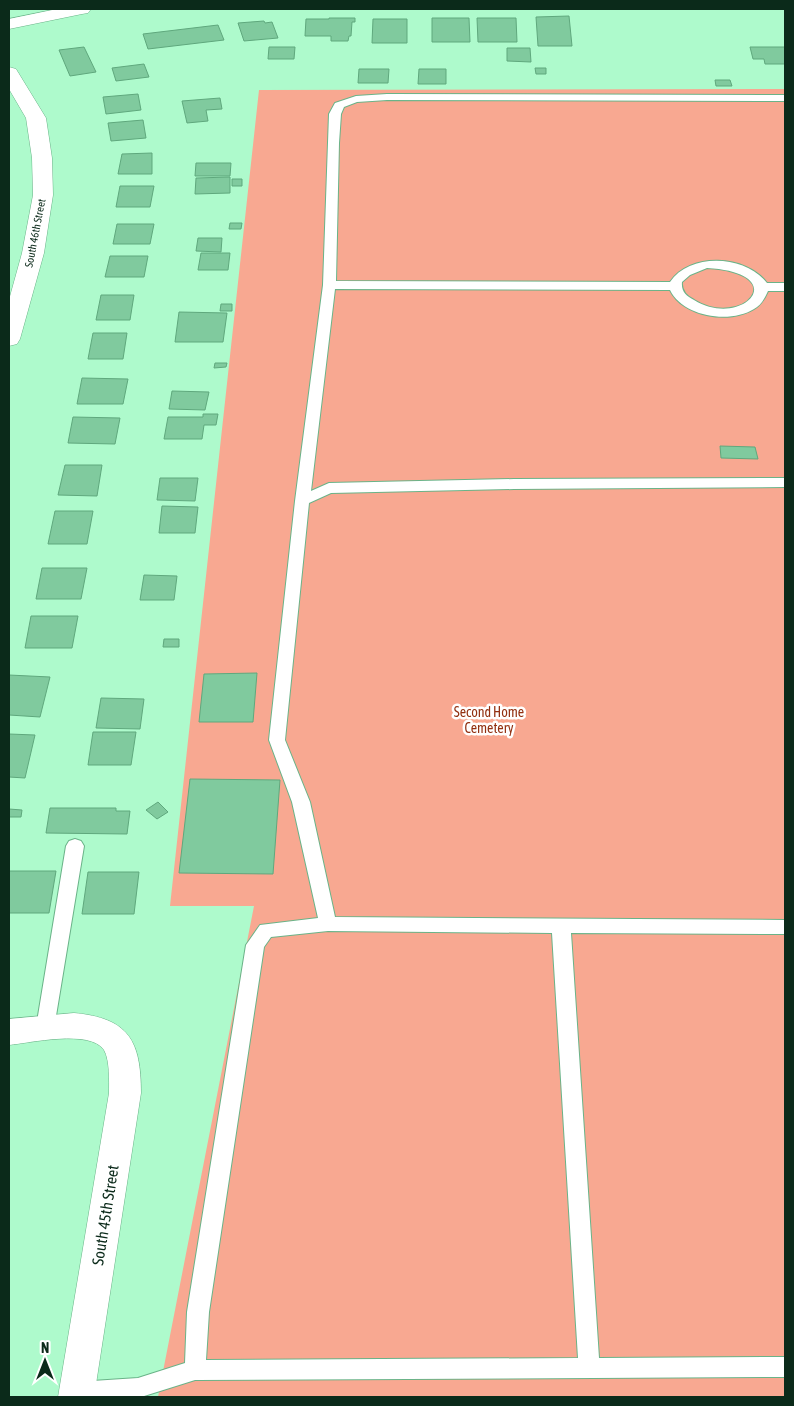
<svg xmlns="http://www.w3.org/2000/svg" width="794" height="1406" font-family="'Asap Condensed',sans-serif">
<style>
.green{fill:#f8a891}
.building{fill:#80ca9e;stroke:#5fa87d}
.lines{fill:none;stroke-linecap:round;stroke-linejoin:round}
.lane-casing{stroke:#6ab388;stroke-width:2}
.street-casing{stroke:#6ab388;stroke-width:1}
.lane{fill:#fff;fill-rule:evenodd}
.street{fill:#fff;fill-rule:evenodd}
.labels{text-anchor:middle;stroke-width:5;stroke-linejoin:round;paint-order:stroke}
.far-street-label{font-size:11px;fill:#0b2a1a;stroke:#fff}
.park-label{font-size:14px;fill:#923011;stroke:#fff}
.near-street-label{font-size:16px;fill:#0b2a1a;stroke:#fff}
</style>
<rect width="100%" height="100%" fill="#aefacc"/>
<path class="green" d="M785,89V1397H158L254,906H170L259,90Z"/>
<path class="building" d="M569,16L572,46H538L536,17Z
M329,18H355V22H352L351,36H349L348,41H331V36H305L306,19H329Z
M432,18H469L470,42H432Z
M477,18H516L517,42H478Z
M373,19H407V43H372Z
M264,21L265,23L272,22L278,38L244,41L238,23Z
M218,25L224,40L148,49L143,34Z
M84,47L96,72L70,76L59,50Z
M269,47H295L294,59H268Z
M750,47H785V64H765L764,59H753Z
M507,48H530L531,62L507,61Z
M144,64L149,77L116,81L112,68Z
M535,68H546V74H536Z
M359,69H389L388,83H358Z
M419,69H446V84H418Z
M715,80H730L732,86H716Z
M138,94L141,110L106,114L103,97Z
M220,98L222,109L206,110L208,121L187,123L182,101Z
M143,120L146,138L111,141L108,123Z
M152,153V174H118L122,154Z
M196,163H231L230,176H195Z
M230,177V193L195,194L196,178Z
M232,179H242V186H232Z
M120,186H154L150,207H116Z
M230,223H242L241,229H229Z
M117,224H154L150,244H113Z
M198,238H222L221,252L196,251Z
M201,253H230L228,270H198Z
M110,256H148L144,277H105Z
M101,295H134L130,320H96Z
M221,304H232V311H220Z
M179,312L227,313L223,342H175Z
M93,333H127L123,359H88Z
M215,363H227L226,367L214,368Z
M82,378L128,379L123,404H77Z
M172,391L209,392L205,410L169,409Z
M203,414H218L216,425H204L202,439H164L168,417H203Z
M73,417L120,418L115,444L68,443Z
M720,446L755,447L758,459L721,458Z
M65,465H102L97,496L58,495Z
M160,478H198L195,501L157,500Z
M162,506L198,507L195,533H159Z
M55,511H93L87,544H48Z
M42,568H87L81,599H36Z
M144,575L177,576L174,600H140Z
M31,616H78L72,648H25Z
M164,639H179V647H163Z
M257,673L253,722H199L204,674Z
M9,675L50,677L40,717L9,715Z
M101,698L144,699L140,729L96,728Z
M93,732H136L131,765H88Z
M9,734L35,735L25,778L9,777Z
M190,779L280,780L273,874L179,873Z
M158,802L168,812L157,819L146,810Z
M50,808H116V811H130L127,834L46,833Z
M9,809L22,810L21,817H9Z
M9,871H56L49,913H9Z
M88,872H139L134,914H82Z"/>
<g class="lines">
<defs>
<path id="lane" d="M387,94L785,95V101L387,100L357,102L344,107L341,114L339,143L336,281L670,282C690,252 746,255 767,283H785V291H768C765,298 761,305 754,309C730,324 683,317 670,290L335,289L311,491L329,483L514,479L785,478V487L514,489L331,493L309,503L285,740L310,802L335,917L785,920V934L571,933L599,1358L785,1357V1377L195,1380L141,1397H68L66,1392L69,1385L77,1382L138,1378L185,1363L187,1312L246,945L260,925L318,918L292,802L269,740L295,501L323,285L329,114L335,103L356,96ZM707,268C794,273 743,330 694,300C686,296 681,291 682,282L690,275ZM328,931L552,933L578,1358L206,1360L209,1312L264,947L271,937Z
M75,839L81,841L84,846L54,1028L52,1033L45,1036L38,1033L36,1028L66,846L69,841Z"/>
<path id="street" d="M57,9H91L88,13L82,14L9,29V19Z
M9,67L16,69L46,118L52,158L53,195L44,253L20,339L17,344L9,346V300L22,253L33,195L32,158L26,118L9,89Z
M74,1013C129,1018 141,1041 141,1093L94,1397H58L109,1093C109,1081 110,1061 104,1050C90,1029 30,1043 9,1045V1019Z"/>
</defs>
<use href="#lane" class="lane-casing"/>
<use href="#street" class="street-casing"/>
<use href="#lane" class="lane"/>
<use href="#street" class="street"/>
</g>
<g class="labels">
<g class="far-street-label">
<text transform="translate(35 233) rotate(-79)" y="4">South 46th Street</text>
</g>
<g class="park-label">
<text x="489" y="717">Second Home<tspan x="489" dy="16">Cemetery</tspan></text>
</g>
<g class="near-street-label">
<text transform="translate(105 1215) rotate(-81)" y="6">South 45th Street</text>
</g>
</g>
<rect width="794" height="1406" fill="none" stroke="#0b2a1a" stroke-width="20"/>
<g transform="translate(45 1361)" stroke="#ffffff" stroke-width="4" paint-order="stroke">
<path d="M0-4L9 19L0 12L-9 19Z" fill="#0b2a1a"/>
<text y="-8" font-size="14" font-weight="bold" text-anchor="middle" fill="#0b2a1a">N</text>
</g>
</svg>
